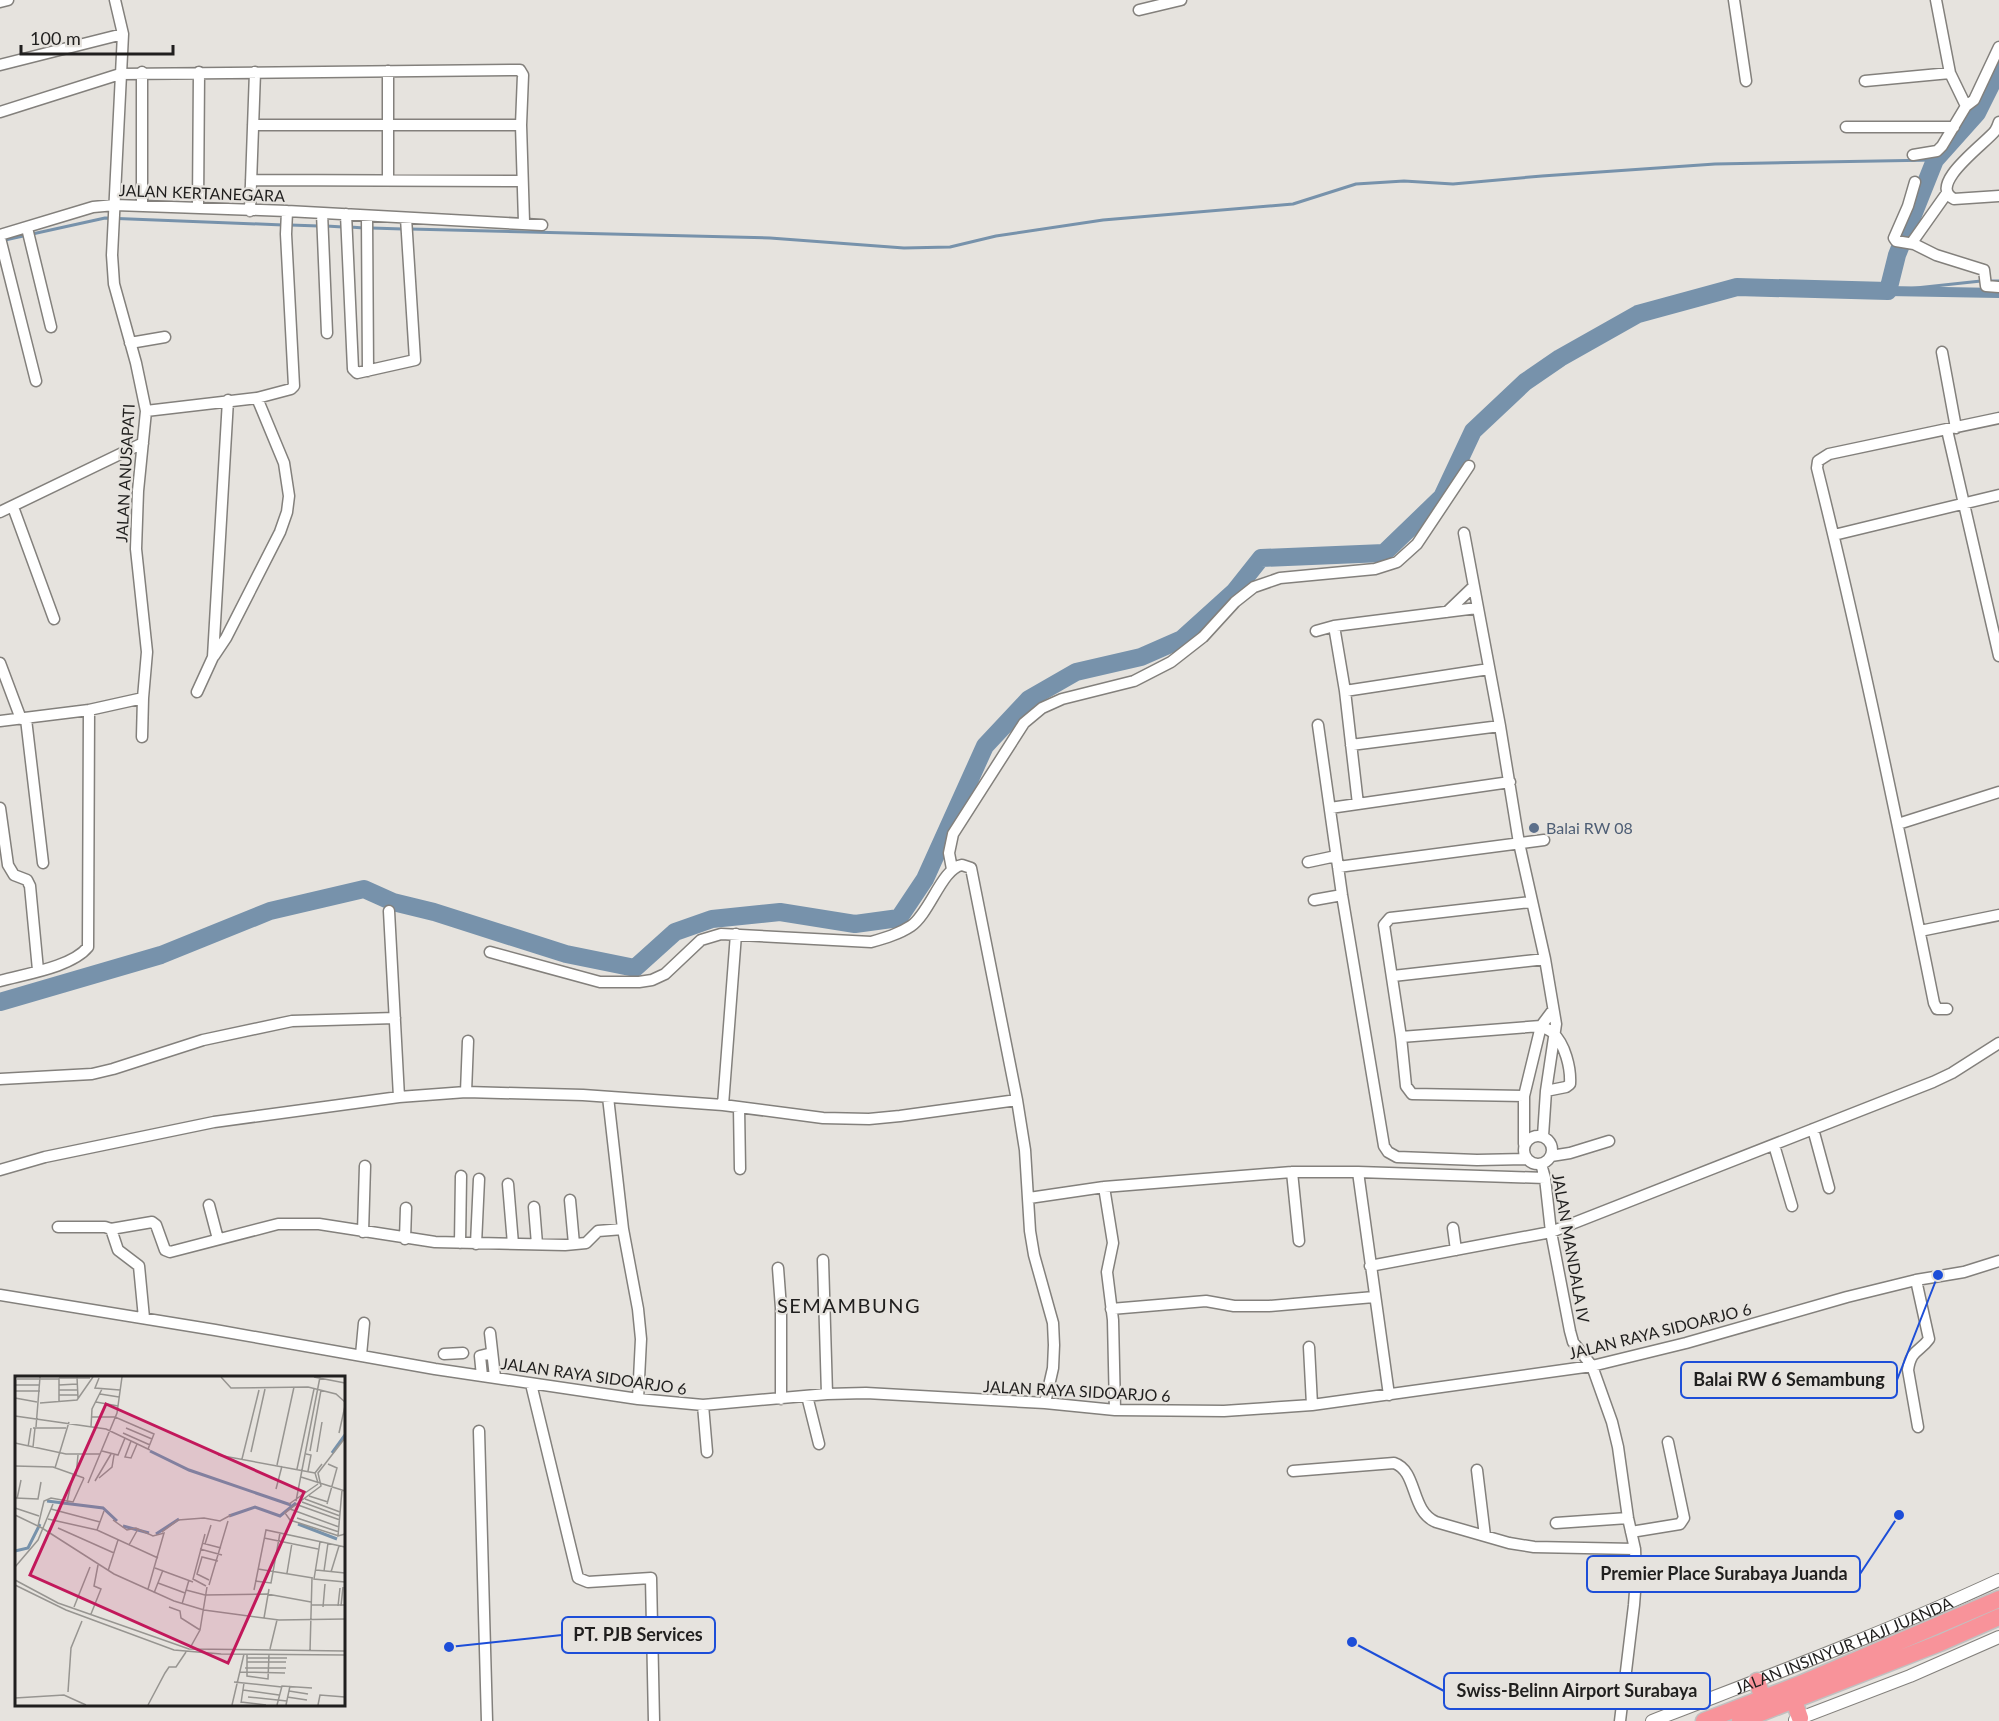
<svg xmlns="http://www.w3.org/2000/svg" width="1999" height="1721" font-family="Lato,sans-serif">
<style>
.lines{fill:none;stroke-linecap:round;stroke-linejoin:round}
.stream{stroke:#7792ab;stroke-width:3}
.canal{stroke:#7792ab;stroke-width:10}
.river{stroke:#7792ab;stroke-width:18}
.minor-casing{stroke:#83807c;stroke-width:13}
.tertiary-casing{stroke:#83807c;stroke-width:14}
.trunk-casing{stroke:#c1c0c0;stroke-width:19}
.minor{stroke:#fff;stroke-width:10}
.tertiary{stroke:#fff;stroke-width:12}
.trunk{stroke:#f8939a;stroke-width:16}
.service-dot{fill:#5c6f8a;stroke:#e6e3de;stroke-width:2}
.labels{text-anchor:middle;stroke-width:4.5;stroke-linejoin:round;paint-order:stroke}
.street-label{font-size:16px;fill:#201f1e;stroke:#e6e3de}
.service-label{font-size:16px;fill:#4e5e75;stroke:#e6e3de;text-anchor:start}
.quarter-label{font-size:20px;letter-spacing:1.5px;fill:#201f1e;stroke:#e6e3de}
.inset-river{fill:none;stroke:#7792ab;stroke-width:3}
.inset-road{fill:none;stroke:#979591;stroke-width:1.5}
.view{fill:#c2185b;fill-opacity:0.15;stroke:#c2185b;stroke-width:3}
.inset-edge{fill:none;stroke:#201f1e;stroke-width:3}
.leader{fill:none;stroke:#1d4ed8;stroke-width:2}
.callout-dot{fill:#1d4ed8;stroke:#e6e3de;stroke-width:2}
.callout{fill:#e6e3de;stroke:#1d4ed8;stroke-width:2}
.callout-label{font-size:18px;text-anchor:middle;font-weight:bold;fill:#201f1e}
</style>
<rect width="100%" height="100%" fill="#e6e3de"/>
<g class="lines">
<path class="stream" d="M290,225L319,226
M326,226L343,227
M350,227L364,228
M371,228L403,229
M410,229L770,238L904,248L950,247L996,236L1103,220L1293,204L1356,184L1404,181L1453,184L1542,176L1715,164L1935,160
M5,240L105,218L283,225
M1988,281H1999
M1888,291L1981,281"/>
<path class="canal" d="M1888,291L1999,293"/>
<path class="river" d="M0,1002L161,955L270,911L364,889L393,902L434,912L566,954L635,968L675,932L712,919L780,912L855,924L899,918L925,879L985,746L1029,699L1076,672L1141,657L1182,639L1234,592L1261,558L1384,553L1442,497L1473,431L1525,382L1560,358L1638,314L1737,287L1888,291L1897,255L1935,160L1977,113L1999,69"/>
<defs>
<path id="minor" d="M115,0L123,34L112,255L114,284L136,363L146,411L138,491L136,549L147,652L143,698L142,737
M1734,0L1746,81
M1936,0L1950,73L1966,106
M0,2L8,0
M1139,10L1181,0
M0,65L123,34
M388,71V181
M142,72V206
M1865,81L1950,73
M0,112L120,74L520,70L523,75L521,125L524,222
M1999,122C1998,125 1997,128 1995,131C1986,143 1926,185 1954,199L1999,196
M253,125H521
M1846,127H1954
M1913,155L1937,151L1942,146L1966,106L1974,100L1999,47
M251,180L522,181
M1947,193L1913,241L1914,244L1936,255L1984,270L1986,286L1999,287
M198,207L199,72
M250,211L255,72
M322,213L327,333
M346,214L353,369L357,373L415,360L406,218
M367,216L368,371
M27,228L51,327
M0,235L93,207L115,205L287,211L542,225
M0,238L36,381
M1914,244L1896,241L1894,238L1908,206L1915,182
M130,343L165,337
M1942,352L1956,428
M146,411L257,398L291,389L294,386L286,234L287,211
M1947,430L1999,656
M13,507L54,619
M0,512L143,443
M1464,533L1500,726L1519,843L1545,959L1556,1024L1546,1091L1543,1136
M1834,535L1999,495
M1447,612L1473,587
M1334,626L1345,691L1358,804
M1316,631L1334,626L1477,608
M214,656L226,638L280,532L287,512L289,496L284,463L257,398
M0,663L21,719
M1345,691L1489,669
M197,692L213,657L228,400
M26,719L43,863
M0,721L89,710L143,698
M1318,725L1342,895L1384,1146L1388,1152L1397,1157L1477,1160L1527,1159
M1351,745L1500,726
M0,808L8,865L14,875L27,880L30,886L38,970
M1330,808L1510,782
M1898,824L1999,792
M1308,862L1336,856
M1338,867L1544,840
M952,869L949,853L953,834L1024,723L1042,708L1062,699L1134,681L1171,662L1203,637L1235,602L1254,587L1280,578L1375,569L1397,562L1417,544L1469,466
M1314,900L1342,895
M389,911L399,1097
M1920,931L1999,915
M490,952L600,982H639L652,980L665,974L701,940L721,934L871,942C885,938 899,934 911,926C930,913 942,868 962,865L971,868L1017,1100L1025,1150L1030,1231L1034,1255L1053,1323L1054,1345L1053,1368L1045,1403
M1393,976L1545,959
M0,981C25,974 72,967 88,947L89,710
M1947,1009H1937L1934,1003C1898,824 1861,645 1817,468L1818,461L1829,454L1999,418
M1401,1037L1541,1026C1545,1028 1550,1030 1553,1033C1565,1044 1571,1068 1570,1084L1566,1087L1546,1091
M0,1079L92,1074L113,1069L203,1040L292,1021L395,1018
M466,1092L468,1041
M1524,1096L1412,1094L1406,1086L1401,1037L1384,925L1390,918L1531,902
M608,1097L623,1229L638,1309L641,1339L638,1399
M723,1105L736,934
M739,1107L740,1169
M1813,1129L1829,1188
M1524 1150a14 14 0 1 1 28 0a14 14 0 1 1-28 0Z
M1524,1144V1096L1541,1026L1553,1010
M1774,1145L1792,1206
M1551,1156L1570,1153L1609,1141
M1541,1164L1545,1178L1551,1232L1570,1331L1573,1342L1592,1366L1612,1422L1618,1447L1628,1518L1635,1549L1636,1578L1634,1605L1620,1721
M0,1170L45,1157L214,1122L399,1097L466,1092L583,1095L723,1105L823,1118L869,1119L900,1116L1017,1100
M1292,1172L1299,1241
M1358,1172L1389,1395
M508,1184L513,1244
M1104,1187L1113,1243L1107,1272L1113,1320L1115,1410
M1029,1198L1104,1187L1292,1172H1358L1545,1178
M570,1200L574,1244
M209,1205L218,1239
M534,1207L537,1244
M58,1227H105L111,1229L152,1222L156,1225L165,1250L170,1252L278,1224H319L435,1242L565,1245L586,1243L598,1231L623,1229
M1453,1228L1456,1250
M111,1229L118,1250L139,1266L144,1318
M363,1232L365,1166
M405,1239L406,1208
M460,1243L461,1176
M476,1244L479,1179
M823,1260L827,1394
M1370,1266L1551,1232L1933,1082L1952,1073L1999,1043
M778,1268L781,1308V1399
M1916,1280L1929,1339C1920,1352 1911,1349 1908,1370L1918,1427
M0,1295L215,1330L435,1369L638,1399L703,1405L827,1394L866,1393L1045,1403L1115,1410L1224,1411L1312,1405L1592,1366L1686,1343L1847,1297L1916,1280L1964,1272L1999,1261
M1111,1309L1206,1301L1234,1306H1269L1374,1297
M490,1333L495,1377
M1309,1347L1312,1405
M444,1354L463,1353
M361,1355L364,1323
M482,1376L480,1356L492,1353
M531,1384L578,1578L588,1582L651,1578L654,1721
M807,1396L819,1444
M703,1405L707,1452
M479,1431L487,1721
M1477,1470L1485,1536
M1293,1471L1394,1463C1418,1471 1410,1511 1436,1522L1509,1543L1534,1547L1635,1549
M1556,1523L1628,1518
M1631,1532L1680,1524L1684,1518L1668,1442"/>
<g id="tertiary">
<path d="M1795,1720L1910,1676L1999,1637"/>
<path id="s1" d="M1652,1721C1768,1676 1885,1633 1999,1580"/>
</g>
<path id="trunk" d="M1757,1681L1763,1699
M1794,1701L1800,1718
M1704,1721L1800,1684L1999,1599
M1740,1721L1940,1643L1999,1617"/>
</defs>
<use href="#minor" class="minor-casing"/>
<use href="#tertiary" class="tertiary-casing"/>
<use href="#trunk" class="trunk-casing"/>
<use href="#minor" class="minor"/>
<use href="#tertiary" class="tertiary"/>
<use href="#trunk" class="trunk"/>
</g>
<circle class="service-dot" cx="1534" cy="828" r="6"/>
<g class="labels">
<g class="street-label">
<text transform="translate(202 193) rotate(2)" y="6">JALAN KERTANEGARA</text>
<text transform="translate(125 473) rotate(-87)" y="6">JALAN ANUSAPATI</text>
<text transform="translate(1571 1248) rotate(80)" y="6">JALAN MANDALA IV</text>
<text transform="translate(1660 1331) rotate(-14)" y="6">JALAN RAYA SIDOARJO 6</text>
<text transform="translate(594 1376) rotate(8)" y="6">JALAN RAYA SIDOARJO 6</text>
<text transform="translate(1077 1391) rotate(3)" y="6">JALAN RAYA SIDOARJO 6</text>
<text dy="6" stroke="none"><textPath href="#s1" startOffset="206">JALAN INSINYUR HAJI JUANDA</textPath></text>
</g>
<g class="service-label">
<text x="1546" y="834">Balai RW 08</text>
</g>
<g class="quarter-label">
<text x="849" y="1313">SEMAMBUNG</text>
</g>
</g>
<g transform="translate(15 1376)">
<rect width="330" height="330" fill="#e6e3de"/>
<path class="inset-river" d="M135,75L174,94L276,129M317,77L330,59M32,125L88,132L102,145M214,140L240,131L265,140L281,127M283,148L322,163M108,150L134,157M141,158L164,143M0,175L13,172L25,148"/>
<path class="inset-road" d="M62,1L63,22M206,1L216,12L293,11L321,18L330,26M299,1L330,7M44,2H75M44,2V25M84,2L80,12L105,14M2,3H44M0,9H25M44,9L62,8M44,14H63M0,15H25M85,18L104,21M44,19H63M0,22L22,26M81,26L103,30M25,27L62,24L78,1M0,40L91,53L135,74M76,41H100L139,58L133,73M21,51L25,1M76,51L77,33L87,13M18,52H51M111,52L137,63M108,57L135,69M324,57L330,30M116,65L110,81L116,82L122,68M0,67L51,78H85M13,71L16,52M18,71L20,52M87,75L103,79L110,62M295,75L306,14M236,76L250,13M302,76L307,46M291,78L296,79L293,95M203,79L300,97M227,83L244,14M262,89L279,11M0,90L38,91L69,102M40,92L54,46M282,93L299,13M61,100L63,79M286,101L330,115M84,102L97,91L99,79M80,105L96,78M73,107L102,37L107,1M303,107L300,97L307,88M261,113L267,90M327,114L323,160L330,158M294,120L313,126M0,122L23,123L26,106M2,123L6,104M290,123L325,136M281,125L305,1M52,126L58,99M287,126L325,140M274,128L303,108M312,128L322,92L313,88M283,129L325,144M0,132L24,140M36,133L85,146M275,133L306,110L303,97L330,62M275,133L270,137L275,144L324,160M275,133L324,151M0,139L27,152L99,198L159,225L189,234L264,244L330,243M282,142L324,156M33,143L82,154L143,182M98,144L112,154L121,152L138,160L149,157L133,213M23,150L29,125L36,122L58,126L69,102M43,152L99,177M82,154L89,135M147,156L163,144L189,142L205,145L216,139M190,158L178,203L191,210M249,162L303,173M305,166L299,203L330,206M187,167L206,172M190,168L196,149M114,169L123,153M185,173L207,179M0,191L23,164L38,128M140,192L178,206M243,193L298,202M301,194L330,197M93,195L103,164M309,195L313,167M316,196L324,170M272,197L277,167M0,204L43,227L174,273L330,275M194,204L182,198L187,181L203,185M240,205L256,207L265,157M143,207L170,217M0,209L51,234L159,274L206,278L330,279M194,209L213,145M171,214L190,219L252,218L296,226M239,214L251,154L330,171M139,217L148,194M167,228L174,204M296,229H330M323,230L325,212M326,230L328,211M59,231L75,191M154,231L165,235L166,242L185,254M308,231L310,208M76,238L86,213L79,210L83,189M249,242L254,213M175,272L185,254L192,211M255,273L262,244M295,275L297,202M232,278V300L253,303L254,278M232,282H272M232,286H271M230,292H271M225,296L270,297M219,306L267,311M228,314L264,319M274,315L293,318M53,316L56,272L67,245M233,321L272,325M272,321L292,324M0,322L49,319L71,329M226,326L251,329M226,327L229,307M133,329L150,297L154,291H161L171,276M217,329L229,278M262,329L267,310L297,312M271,329L275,310M303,329L305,319L330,321"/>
<path class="view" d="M91,28L289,116L213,287L15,199Z"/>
<rect width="330" height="330" class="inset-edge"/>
</g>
<path class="leader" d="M1938 1275L1897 1380M1899 1515L1860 1574M449 1647L562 1635M1352 1642L1444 1691"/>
<g class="callout-dot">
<circle cx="1938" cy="1275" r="6"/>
<circle cx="1899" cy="1515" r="6"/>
<circle cx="449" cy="1647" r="6"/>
<circle cx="1352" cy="1642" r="6"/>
</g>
<g class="callout">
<rect x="1681" y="1362" width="216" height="36" rx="6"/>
<rect x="1587" y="1556" width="273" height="36" rx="6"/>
<rect x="562" y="1617" width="153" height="36" rx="6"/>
<rect x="1444" y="1673" width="266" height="36" rx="6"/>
</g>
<g class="callout-label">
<text x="1789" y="1386">Balai RW 6 Semambung</text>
<text x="1724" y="1580">Premier Place Surabaya Juanda</text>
<text x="638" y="1641">PT. PJB Services</text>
<text x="1577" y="1697">Swiss-Belinn Airport Surabaya</text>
</g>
<path d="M21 45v9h152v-9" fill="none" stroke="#201f1e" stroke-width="3"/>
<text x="30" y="45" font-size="18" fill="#201f1e" stroke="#e6e3de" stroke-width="4.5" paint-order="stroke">100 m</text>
</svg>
